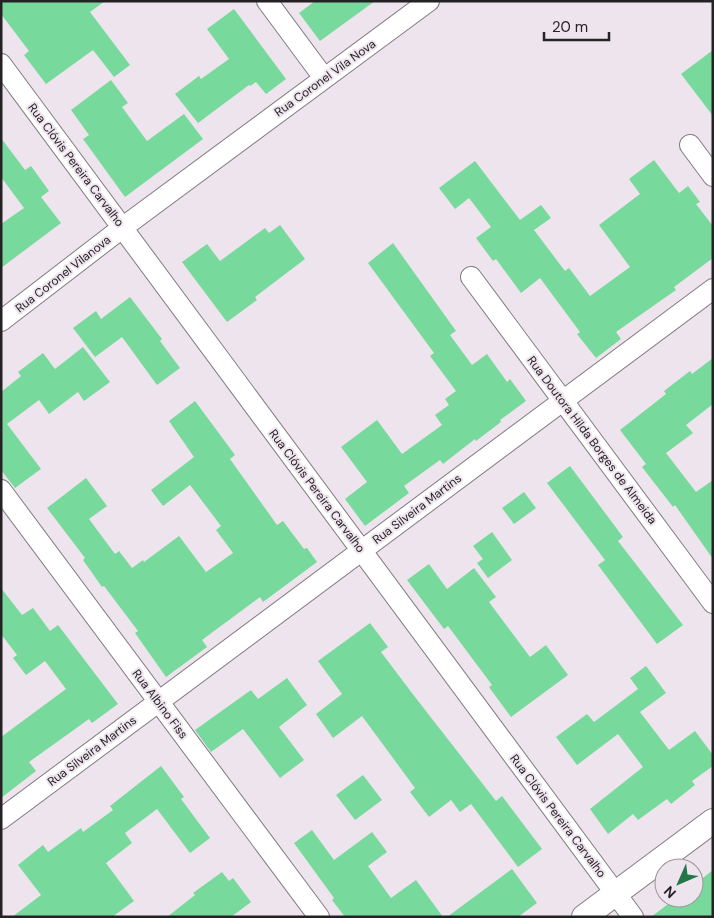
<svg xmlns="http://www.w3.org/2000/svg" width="714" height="918" font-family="'DM Sans',sans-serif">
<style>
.building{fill:#78d99d}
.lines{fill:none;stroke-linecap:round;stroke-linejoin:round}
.minor-casing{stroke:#837b82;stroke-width:22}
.tertiary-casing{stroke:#837b82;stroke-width:26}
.minor{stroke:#fff;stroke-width:20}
.tertiary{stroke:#fff;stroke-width:24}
.labels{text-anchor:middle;stroke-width:4;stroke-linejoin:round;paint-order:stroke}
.street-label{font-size:12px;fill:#252225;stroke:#eee4ed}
</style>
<rect width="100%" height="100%" fill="#eee4ed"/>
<path class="building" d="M1,1H105L90,12L130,65L114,77L93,50L46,84L24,55L29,51L1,14Z
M315,1H375L320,41L299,13Z
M234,9L286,79L266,94L256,82L250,86L249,85L198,123L175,94L199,76L201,79L229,59L207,29Z
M713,50V116L681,74Z
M111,80L128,103L122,107L147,141L184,114L203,139L125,197L83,139L89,135L71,110Z
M1,138L25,170L31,166L49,191L41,197L61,223L1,268V224L24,208L1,177Z
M654,160L679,193L688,186L700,202L696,204L713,226V258L674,287L676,290L616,332L621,339L596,358L577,334L580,332L540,278L521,293L496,259L493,261L476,238L491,227L469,198L455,209L439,188L475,161L520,220L541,205L551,218L534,230L565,271L569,268L590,296L630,267L599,225L640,194L629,179Z
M280,225L305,259L255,297L257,300L227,322L182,262L207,244L220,261L265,228L269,233Z
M393,243L456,331L450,335L472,365L487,354L507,382L510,379L526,401L500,420L501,422L476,441L475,439L443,464L440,460L404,486L409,493L365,526L345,499L367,482L341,447L377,420L402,454L442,425L435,415L449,405L445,399L456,391L430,356L434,353L368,263Z
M130,297L162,339L160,341L180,368L157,385L122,337L95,357L73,328L96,311L101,319Z
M83,347L110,382L84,401L78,392L49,414L39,400L7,424L41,469L15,488L1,470V392L21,376L18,372L43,353L55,369Z
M713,358V404L686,425L693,433L666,453L696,492L713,480V559L675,505L673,507L642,467L646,464L620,430L666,394L664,391L690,371L692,374Z
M195,401L235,455L230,459L277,525L283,521L304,549L307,548L317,562L263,602L260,597L202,640L207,647L166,677L135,633L138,631L104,586L102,587L83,560L85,558L47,508L86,478L107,506L89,519L115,554L119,551L132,568L143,560L144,562L179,536L206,572L233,553L216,530L221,526L190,485L163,506L151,490L194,457L169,421Z
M570,466L623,537L618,541L683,625L657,644L598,565L605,560L547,483Z
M524,492L536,508L514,524L502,508Z
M492,532L512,560L488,578L477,563L483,559L473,546Z
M429,564L447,589L474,568L496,597L489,602L530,657L546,645L568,675L511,717L489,687L492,685L448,626L444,629L407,580Z
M1,588L22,615L33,608L50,631L58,625L118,704L92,723L89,719L29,762L36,771L1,798V737L66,689L45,661L26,675L13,658L17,655L1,634Z
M370,623L388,647L381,652L415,697L496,801L502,796L542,849L518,867L471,804L460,812L451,800L429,817L410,792L415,788L362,716L333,738L316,714L342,694L318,661Z
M646,666L666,693L640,712L669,750L695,731L713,755V766L692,781L695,785L671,804L667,799L638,820L633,814L608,834L590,809L643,767L618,734L577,765L556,737L587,714L594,722L638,689L630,678Z
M287,678L307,705L279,727L304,760L280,778L243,729L211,752L195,730L251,690L258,699Z
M161,766L184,797L181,799L210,838L190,853L157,809L125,833L132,843L106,863L134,901L112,917H12L41,895L18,865L43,845L48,852L81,828L83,832L113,810L110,806Z
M363,775L382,800L355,820L336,795Z
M312,830L334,860L372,832L387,852L368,866L391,898L416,880L443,917H345L332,900L334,898L294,843Z
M512,869L537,903L518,917H447Z
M713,870V917H651L676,898H694V885Z
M222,872L229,881L233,878L251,902L231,917H167L195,895L193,893Z"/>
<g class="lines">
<defs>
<path id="minor" d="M267,1L324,78
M1,64L633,917
M690,145L713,176
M471,277L713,603
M1,321L122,228L429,1
M1,490L319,917
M1,819L713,289"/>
<path id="tertiary" d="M584,917L713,821"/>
</defs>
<use href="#minor" class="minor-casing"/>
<use href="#tertiary" class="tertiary-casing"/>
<use href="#minor" class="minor"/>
<use href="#tertiary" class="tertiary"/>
</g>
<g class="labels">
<g class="street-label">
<text transform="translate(325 78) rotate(-36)" y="4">Rua Coronel Vila Nova</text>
<text transform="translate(76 165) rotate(53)" y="4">Rua Clóvis Pereira Carvalho</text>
<text transform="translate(63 274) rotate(-38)" y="4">Rua Coronel Vilanova</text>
<text transform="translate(592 440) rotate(53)" y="4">Rua Doutora Hilda Borges de Almeida</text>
<text transform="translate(317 491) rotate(53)" y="4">Rua Clóvis Pereira Carvalho</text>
<text transform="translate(417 509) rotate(-37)" y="4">Rua Silveira Martins</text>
<text transform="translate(160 704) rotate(53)" y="4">Rua Albino Fiss</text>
<text transform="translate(92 751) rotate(-37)" y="4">Rua Silveira Martins</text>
<text transform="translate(558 816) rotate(53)" y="4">Rua Clóvis Pereira Carvalho</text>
</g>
</g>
<rect width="714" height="918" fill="none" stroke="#252225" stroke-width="5"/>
<g transform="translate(679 883) rotate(225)"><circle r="24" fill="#eee4ed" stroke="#9e969d"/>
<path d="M0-4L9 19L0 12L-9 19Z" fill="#227648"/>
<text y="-8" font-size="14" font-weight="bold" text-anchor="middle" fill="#252225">N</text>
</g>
<path d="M544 32v8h65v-8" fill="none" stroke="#252225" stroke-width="2.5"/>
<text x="552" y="32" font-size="15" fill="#252225" stroke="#eee4ed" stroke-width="4" paint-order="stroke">20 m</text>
</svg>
